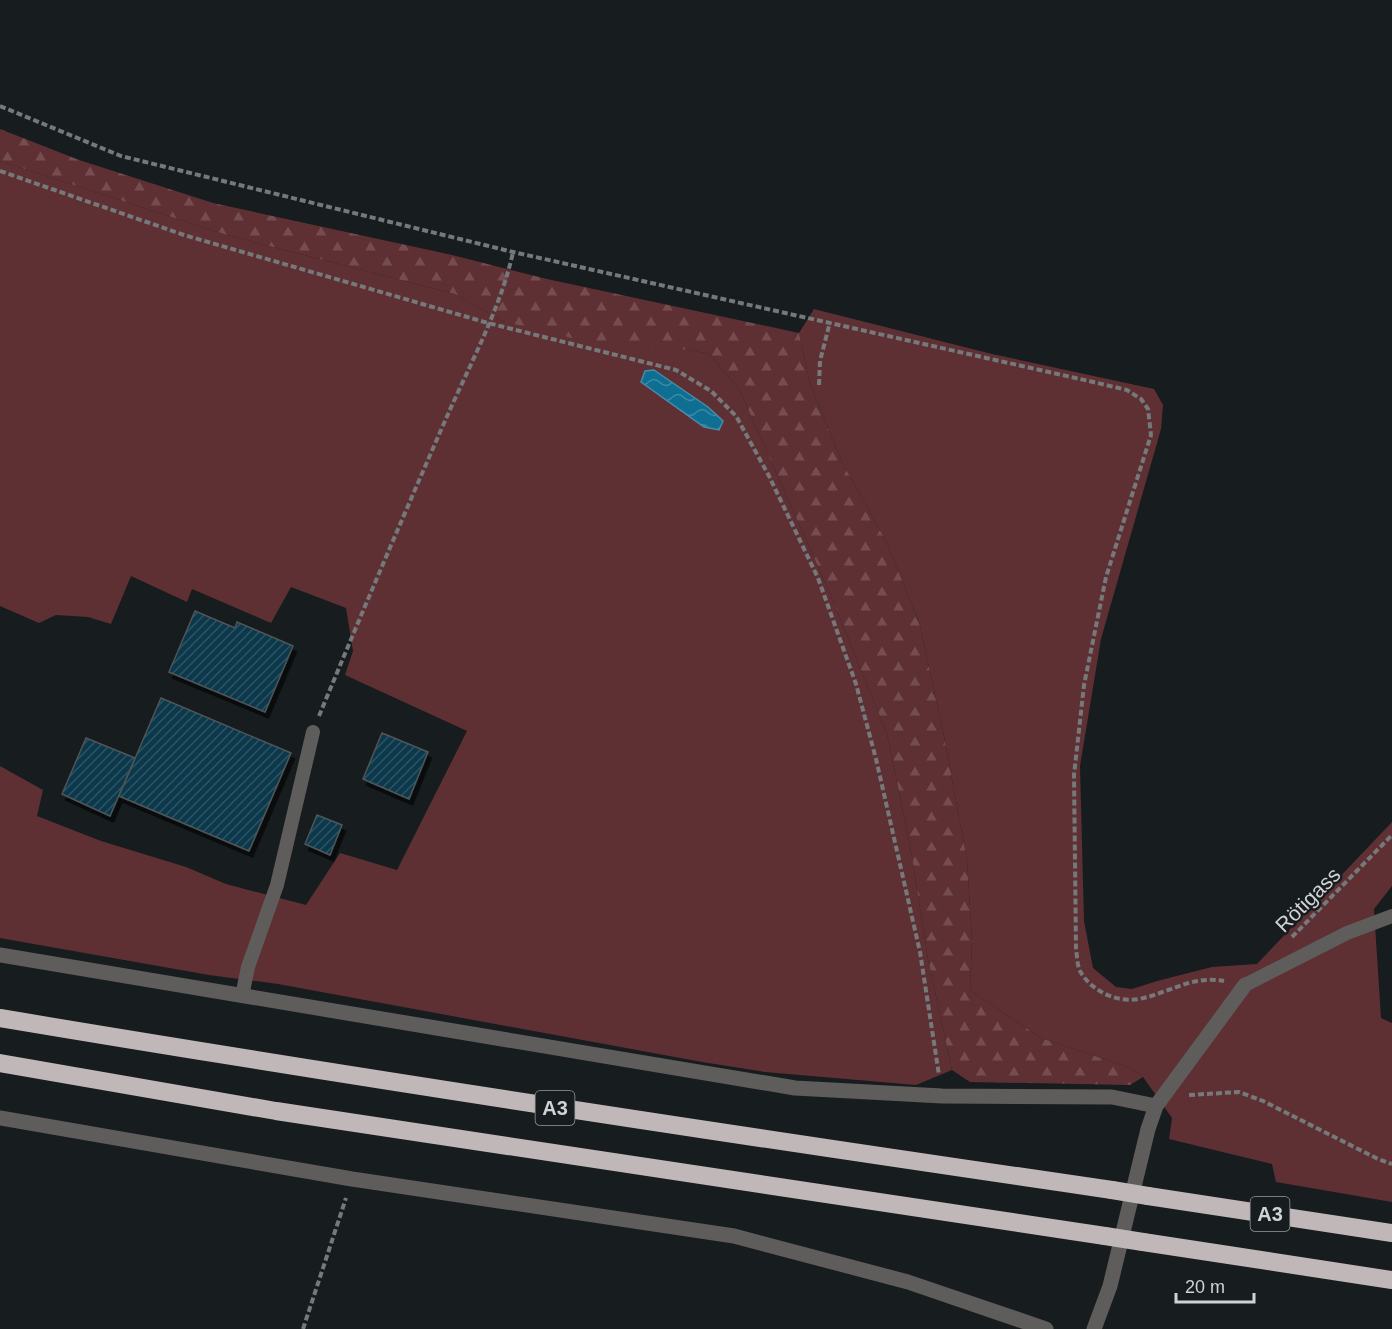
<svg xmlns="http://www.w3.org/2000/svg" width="1392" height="1329" font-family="Helvetica,sans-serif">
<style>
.grass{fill:#5f3033}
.forest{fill:url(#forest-firs)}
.water{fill:url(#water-waves);stroke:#488da7;stroke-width:1.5}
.building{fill:url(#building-hatch);stroke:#4f5558;stroke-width:1.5;filter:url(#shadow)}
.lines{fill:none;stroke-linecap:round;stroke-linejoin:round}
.path{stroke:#75797b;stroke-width:4;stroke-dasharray:6 3;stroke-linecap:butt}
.service{stroke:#5f5c5c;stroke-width:14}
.minor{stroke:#5f5c5c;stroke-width:15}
.motorway{stroke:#c0b7b8;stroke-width:18}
.motorway-bridge{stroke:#c0b7b8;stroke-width:18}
.labels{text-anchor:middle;stroke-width:5;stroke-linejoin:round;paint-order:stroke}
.shield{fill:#171c1e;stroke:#989c9e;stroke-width:1.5}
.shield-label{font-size:20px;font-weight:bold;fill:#d0d3d5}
.street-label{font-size:21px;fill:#d0d3d5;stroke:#171c1e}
</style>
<defs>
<pattern id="forest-firs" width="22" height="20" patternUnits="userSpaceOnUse" patternTransform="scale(1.5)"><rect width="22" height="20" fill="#5f3033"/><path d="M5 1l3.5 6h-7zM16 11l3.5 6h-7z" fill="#754d50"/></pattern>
<pattern id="water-waves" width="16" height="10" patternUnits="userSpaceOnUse" patternTransform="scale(1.5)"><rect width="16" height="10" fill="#0e6f93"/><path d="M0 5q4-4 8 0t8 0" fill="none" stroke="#3b89a6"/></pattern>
<pattern id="building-hatch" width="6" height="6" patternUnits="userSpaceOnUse" patternTransform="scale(1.5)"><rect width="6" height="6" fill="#08384b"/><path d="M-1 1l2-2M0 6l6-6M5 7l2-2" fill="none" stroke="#2b5464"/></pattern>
<filter id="shadow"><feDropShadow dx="3.5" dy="6" stdDeviation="0" flood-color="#0009"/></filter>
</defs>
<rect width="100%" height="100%" fill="#171c1e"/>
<path class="grass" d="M0,161L227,235L455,294L502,321L653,347L690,350L709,354L739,389L831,596L887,734L910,845L928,959L952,1070L916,1085L765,1072L702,1062L278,984L209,975L0,938V766L43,790L37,816L101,841L186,867L226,884L306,905L340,853L397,870L467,731L345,675L353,651L346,608L291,587L271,623L192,589L187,602L131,576L111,624L88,617L56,615L39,623L0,606Z
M814,309L992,354L1154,389L1163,405L1161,429L1101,639L1080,766L1084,921L1093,968L1116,987L1132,989L1157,981L1212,967L1257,964L1392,822V886L1374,909L1381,1018L1392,1023V1202L1276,1182L1272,1164L1169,1139L1172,1118L1143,1077L1131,1068L1041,1038L970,990L972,941L967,860L944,736L919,622L886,541L842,462L810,384L799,333Z"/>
<path class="forest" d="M0,129L79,160L213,203L452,255L547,279L799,333L810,384L842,462L886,541L919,622L944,736L967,860L972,941L970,990L1041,1038L1131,1068L1143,1077L1130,1085L970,1082L952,1070L928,959L910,845L887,734L831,596L739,389L709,354L690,350L597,344L502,321L455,294L227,235L0,161Z"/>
<path class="water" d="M654,370L708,407L723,421L719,430L704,427L641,382L645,371Z"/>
<path class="building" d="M195,611L235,628L237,622L293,646L265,712L169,672Z
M161,698L291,753L249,851L119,796Z
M382,733L428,752L409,799L363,779Z
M86,738L135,758L110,816L62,794Z
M317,815L342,825L330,855L305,844Z"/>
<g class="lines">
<path class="path" d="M0,106L121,156L513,252L1089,381L1127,390L1141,399L1148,409L1151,435L1106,577L1084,685L1074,775L1076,948C1077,955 1077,965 1080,971C1091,991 1117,1003 1139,999C1170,993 1191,975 1224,981
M0,171L184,235L488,323L676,370L711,391L736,416L769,476L818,578L856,684L876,759L920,952L939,1075
M819,385L820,361L830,322
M319,716C360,617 402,519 445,421C468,368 501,308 513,252
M1292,937L1392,835
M1189,1095L1239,1092L1263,1101L1378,1159L1392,1164
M303,1329L346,1198"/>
<path class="service" d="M1245,985L1347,933L1392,916
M242,996L248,967L277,885L313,732"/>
<path class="minor" d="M0,955L795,1088L942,1096L1112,1097L1156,1106
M0,1118L352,1179L734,1236L908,1282L1046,1329
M1094,1329L1110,1286L1148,1129L1156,1106L1245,985"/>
<path class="motorway" d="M0,1018C370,1080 741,1136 1112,1190
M0,1063L276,1111L1105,1236
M1148,1196L1392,1233
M1143,1242L1392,1280"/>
<path class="motorway-bridge" d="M1112,1190L1148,1196
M1105,1236L1143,1242"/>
</g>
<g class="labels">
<g class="shield">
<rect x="535.5" y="1091" width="39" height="34" rx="4.5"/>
<rect x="1250.5" y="1197" width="39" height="34" rx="4.5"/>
</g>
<g class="shield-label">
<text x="555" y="1115">A3</text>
<text x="1270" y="1221">A3</text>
</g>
<g class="street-label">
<text transform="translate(1308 900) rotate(-45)" y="7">Rötigass</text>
</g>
</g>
<path d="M1176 1293v9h78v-9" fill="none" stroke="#d0d3d5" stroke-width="3"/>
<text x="1185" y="1293" font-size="18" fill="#d0d3d5" stroke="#171c1e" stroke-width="4.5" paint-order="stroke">20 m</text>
</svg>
